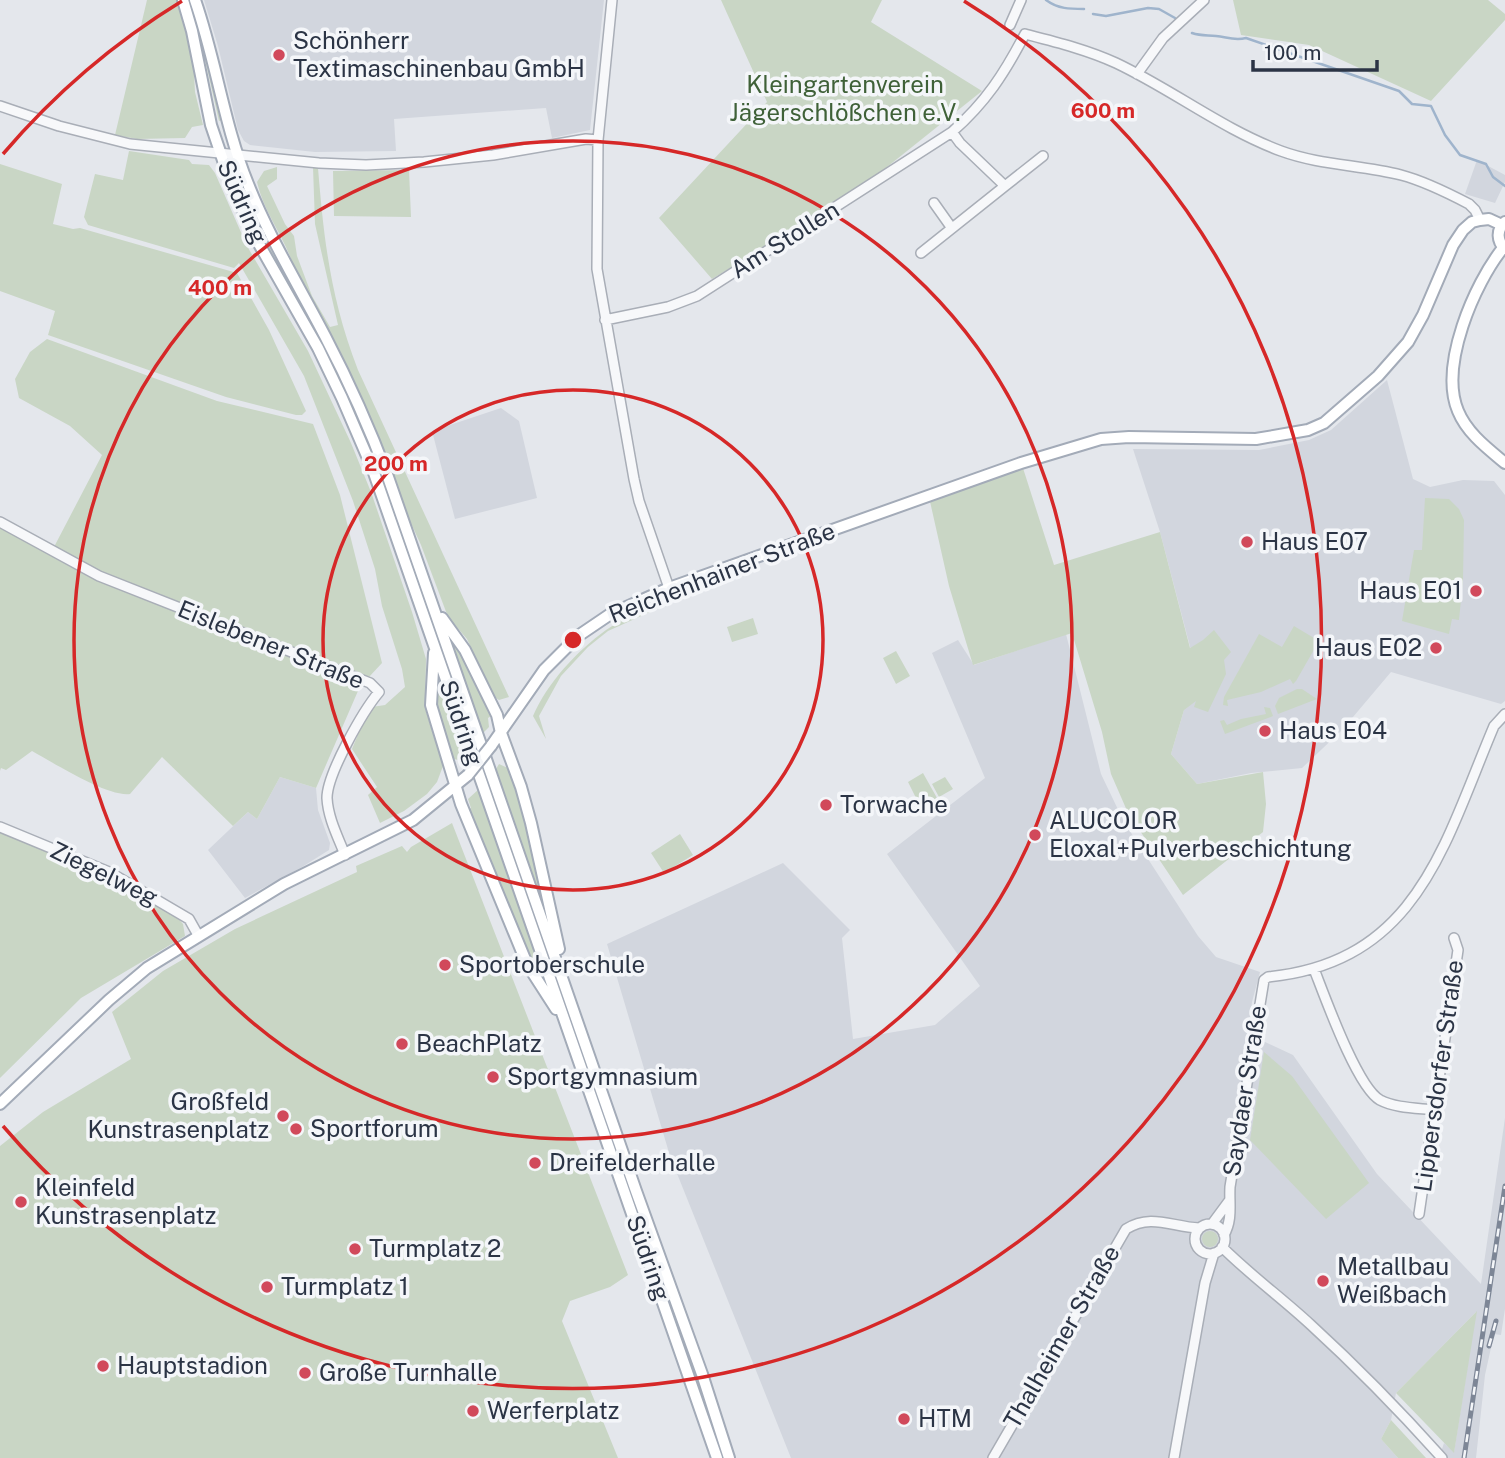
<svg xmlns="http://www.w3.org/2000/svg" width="1505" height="1458" font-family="'Public Sans',sans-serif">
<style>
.built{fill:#d2d6de}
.green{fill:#c9d6c5}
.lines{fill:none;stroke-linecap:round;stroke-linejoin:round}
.stream{stroke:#9fb4cc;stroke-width:2.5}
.minor-casing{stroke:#a9aeb7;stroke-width:12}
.major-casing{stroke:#a3abb8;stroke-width:14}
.minor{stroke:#f7f8fa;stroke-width:9}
.major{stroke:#fff;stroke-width:10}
.rail-casing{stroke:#7d8696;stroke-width:5}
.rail{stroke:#f4f6f9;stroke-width:2.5;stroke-dasharray:8;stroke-linecap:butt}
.major-bridge-casing{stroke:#a3abb8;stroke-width:14;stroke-linecap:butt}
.major-bridge{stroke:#fff;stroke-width:10}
.ring{fill:none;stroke:#d62828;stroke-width:3.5}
.poi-dot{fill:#d1495b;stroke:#f4f6f9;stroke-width:2.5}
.labels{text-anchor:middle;stroke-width:7;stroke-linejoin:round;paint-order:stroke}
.poi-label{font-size:24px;fill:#2b3445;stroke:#f4f6f9;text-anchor:start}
.park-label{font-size:24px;fill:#3f6138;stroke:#f4f6f9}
.street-label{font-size:24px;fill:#2b3445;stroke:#f4f6f9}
.centre{fill:#d62828;stroke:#f4f6f9;stroke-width:3.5}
.ring-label{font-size:21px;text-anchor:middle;font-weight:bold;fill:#d62828;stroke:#f4f6f9;stroke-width:7;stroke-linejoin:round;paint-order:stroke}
</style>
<rect width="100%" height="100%" fill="#e4e7ec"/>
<path class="built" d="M204,0H604L590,130L552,138L546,108L394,119L396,151L315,152L250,145L244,141L238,130L218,46Z
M1477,160L1505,175V182L1495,203L1465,194Z
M1387,380L1413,479L1430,487L1463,480L1494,481L1505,495V701L1501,704L1391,672L1342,730L1302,768L1251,773L1197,784L1171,754L1184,710L1193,658L1160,532L1133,449L1259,450L1309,440L1331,430Z
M501,408L519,421L537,498L455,519L432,431Z
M1066,634L1101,774L1124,822L1198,936L1216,957L1260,972L1252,1002L1248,1034L1293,1055L1377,1174L1481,1284L1505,1118V1309L1501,1335L1494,1334L1485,1375L1476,1458H1439L1444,1443L1454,1452L1476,1312L1396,1393L1391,1420L1381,1439L1398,1458H791L670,1156L607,944L783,863L850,930L842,938L853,1039L935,1025L980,986L887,854L985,778L932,653L958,640L974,665Z
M280,777L316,788L318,810L330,843L329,850L302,867L245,898L208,850L248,812L257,819Z"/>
<path class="green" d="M147,0H178L193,55L195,92L203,125L192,127L185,138L137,139L115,135Z
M187,0H191L222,120L219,121L205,60Z
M721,0H882L871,22L982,91L857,191L712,279L659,218L767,102Z
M1233,0H1488L1505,14V20L1431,101L1309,45L1241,35Z
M129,151L189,160L192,164L209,165L215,173L247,246L308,351L351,443L371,492L412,612L426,659L425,708L443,766L437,782L427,794L404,811L380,823L368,795L377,787L352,749L366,715L372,707L385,705L405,687L402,669L382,606L375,569L353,501L304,376L239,263L234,268L88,225L84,217L95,174L123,180Z
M0,164L62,184L53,224L73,229L80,228L237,273L269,330L306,411L302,415H296L226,397L48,335L55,311L0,291Z
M277,167V179L267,186L285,224L294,236L297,256L312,296L330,327L338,325L315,224L313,167L318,168C324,242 331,300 358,370L509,697L499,700L493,696L467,639L448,617L421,545L295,271C287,240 264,214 257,182L264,171Z
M409,170L411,217L334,216L333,171Z
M240,189L264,238L326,348L364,428L383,475L477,745L474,746L383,486L237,190Z
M47,339L217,401L313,424L340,495L382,663L369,677C262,640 152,603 54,547L102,455L70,426L19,398L15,379L30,352Z
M1022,465L1054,565L1160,532L1190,648L1203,640L1214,630L1231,652L1224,660L1226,674L1208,712L1194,707L1196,701L1184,710L1171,754L1197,784L1263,772L1266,804L1263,832L1183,895L1128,813L1111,774L1102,732L1072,633L973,665L949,586L929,497Z
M1425,498L1449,499L1459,509L1464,520L1463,580L1459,620L1452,619L1449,634L1402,621L1414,550H1422Z
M0,526L96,580L361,684L316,788L280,777L257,819L248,812L233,826L162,757L130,794C107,797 54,763 32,751L6,770L1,768L0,771Z
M661,605V607L608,631L588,647L561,676L539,716L546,739L533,716C548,682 576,652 606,630C622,619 643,612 661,605Z
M753,618L758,634L732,642L727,627Z
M1294,626L1319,641L1296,681L1293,684L1290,679L1261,692L1227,700L1228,706L1223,705L1224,697L1259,634L1282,647Z
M451,636L465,655L491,716L488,718L489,727L482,734L448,637Z
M896,651L910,676L896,684L883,658Z
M437,666L468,755L462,761L454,759L450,753L435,707Z
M1297,689H1302L1317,699L1278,714L1275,706L1279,698Z
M1264,707L1270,708L1273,716L1225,734L1220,721L1224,720L1227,725L1241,719L1266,714Z
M499,764L510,769L524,809L548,922L496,769Z
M923,773L937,798L921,808L908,782Z
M945,777L953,789L939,797L932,784Z
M479,789L549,989L538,979L468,809L471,808L468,799Z
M452,823L628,1275L610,1287L570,1301L562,1321L618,1458H0V1146L43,1112L131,1059L112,1012L163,971L235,929L357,872L356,866L402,846L407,852L411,847Z
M0,830L112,878L176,916L183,924L185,936L81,998L0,1078Z
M680,834L693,855L664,873L651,853Z
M1264,1052L1292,1076L1369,1183L1326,1219L1250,1140Z
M1202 1239a8 8 0 1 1 16 0a8 8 0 1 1-16 0Z
M1477,1311L1454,1453L1396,1393Z
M1391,1420L1426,1458H1398L1381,1439Z"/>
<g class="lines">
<path class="stream" d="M1046,0C1058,9 1070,9 1084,9
M1093,14L1106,16L1148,8L1159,9L1175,18
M1192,33C1201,36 1207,35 1216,36C1227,37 1234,41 1246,38L1399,91L1412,104L1431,106L1445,135L1460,155L1486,164L1493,177L1505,186"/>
<defs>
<path id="minor" d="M612,0L598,140L597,269L634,479L639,501L669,588
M1010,25L1021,0
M1137,74L1163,38L1204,0
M0,106L59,126L130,144L319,163L366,165L424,162L493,155L586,139L598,140
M1005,186L1043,156
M934,203L951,227
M921,253L1005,186L960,143L952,132
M605,320L668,307L697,296L952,132C986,102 1004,74 1025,34C1056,42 1088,50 1116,63C1173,90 1222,129 1281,151C1319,165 1361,165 1401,175C1424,181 1448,193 1469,204L1475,210L1480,220
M0,522L99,576L370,683L379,692C363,711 327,774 327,798C328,818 338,837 345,855
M0,827L109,872L189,919L198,935
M1314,969C1325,997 1357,1087 1380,1100C1395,1108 1417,1108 1434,1110
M1419,1214L1458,950L1454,938
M1212,1224L1229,1201
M1195 1239a15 15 0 1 1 30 0a15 15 0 1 1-30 0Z
M1224,1235C1233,1219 1229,1204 1230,1187L1264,980L1268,977C1418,962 1444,844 1494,726L1505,714
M1222,1247C1250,1275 1282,1298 1311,1325C1357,1367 1400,1411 1442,1458
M993,1458L1126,1229C1151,1213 1172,1227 1199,1228
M1174,1458L1205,1283L1214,1253"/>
<path id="major" d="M183,0L192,31L211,125L233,190L255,237L318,348L342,398L373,470L717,1458
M195,0C216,60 224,125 248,184C269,237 299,286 325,336C349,382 370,429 388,477L636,1191L702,1374L729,1458
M1505,222C1496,230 1497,241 1505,249
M1503,248C1474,284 1439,366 1458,411C1467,433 1487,448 1505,463
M442,618L465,650L497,715L501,733L521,787L531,823L559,949
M434,653L431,705L461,804L527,964L556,1009
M491,746L544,670L578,636L609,615L669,588L1021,463L1101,439L1129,437L1256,439L1308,430L1324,423L1378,376L1408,342L1423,315L1453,245L1463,230L1472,222L1480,220L1489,219L1502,225
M0,1104L109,1000L147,968L284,884L413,820L468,775"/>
</defs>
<use href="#minor" class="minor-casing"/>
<use href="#major" class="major-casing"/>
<use href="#minor" class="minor"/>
<use href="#major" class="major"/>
<defs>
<path id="rail" d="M1489,1346L1496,1321
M1464,1458L1505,1186"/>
</defs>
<use href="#rail" class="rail-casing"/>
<use href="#rail" class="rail"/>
<defs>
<path id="major-bridge" d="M468,775L491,746"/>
</defs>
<use href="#major-bridge" class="major-bridge-casing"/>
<use href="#major-bridge" class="major-bridge"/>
</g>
<g class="ring">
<circle cx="573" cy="640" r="250"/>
<circle cx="573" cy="640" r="499"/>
<path d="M3 154A749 749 0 0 1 182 1M964 1A749 749 0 1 1 3 1126"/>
</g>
<g class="poi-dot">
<circle cx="279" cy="55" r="7"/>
<circle cx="1247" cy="542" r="7"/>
<circle cx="1476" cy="591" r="7"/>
<circle cx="1436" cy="648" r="7"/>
<circle cx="1265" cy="731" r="7"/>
<circle cx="826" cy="805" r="7"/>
<circle cx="1035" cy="835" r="7"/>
<circle cx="445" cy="965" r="7"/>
<circle cx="402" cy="1044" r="7"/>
<circle cx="493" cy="1077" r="7"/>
<circle cx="283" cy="1116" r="7"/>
<circle cx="296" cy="1129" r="7"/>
<circle cx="535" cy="1163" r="7"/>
<circle cx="21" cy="1202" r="7"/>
<circle cx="355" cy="1249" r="7"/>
<circle cx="1323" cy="1281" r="7"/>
<circle cx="267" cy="1287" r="7"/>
<circle cx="103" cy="1366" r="7"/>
<circle cx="305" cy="1373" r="7"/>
<circle cx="473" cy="1411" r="7"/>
<circle cx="904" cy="1419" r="7"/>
</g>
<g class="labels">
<g class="poi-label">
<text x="293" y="49">Schönherr<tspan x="293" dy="28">Textimaschinenbau GmbH</tspan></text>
<text x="1261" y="550">Haus E07</text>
<text x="1462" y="599" text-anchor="end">Haus E01</text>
<text x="1422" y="656" text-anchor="end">Haus E02</text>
<text x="1279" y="739">Haus E04</text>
<text x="840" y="813">Torwache</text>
<text x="1049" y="829">ALUCOLOR<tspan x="1049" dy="28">Eloxal+Pulverbeschichtung</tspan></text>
<text x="459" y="973">Sportoberschule</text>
<text x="416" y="1052">BeachPlatz</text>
<text x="507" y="1085">Sportgymnasium</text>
<text x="269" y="1110" text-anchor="end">Großfeld<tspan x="269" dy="28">Kunstrasenplatz</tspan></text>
<text x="310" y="1137">Sportforum</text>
<text x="549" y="1171">Dreifelderhalle</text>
<text x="35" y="1196">Kleinfeld<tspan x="35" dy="28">Kunstrasenplatz</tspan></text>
<text x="369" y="1257">Turmplatz 2</text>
<text x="1337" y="1275">Metallbau<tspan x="1337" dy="28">Weißbach</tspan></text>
<text x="281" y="1295">Turmplatz 1</text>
<text x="117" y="1374">Hauptstadion</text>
<text x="319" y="1381">Große Turnhalle</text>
<text x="487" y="1419">Werferplatz</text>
<text x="918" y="1427">HTM</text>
</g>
<g class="park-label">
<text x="845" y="93">Kleingartenverein<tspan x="845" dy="28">Jägerschlößchen e.V.</tspan></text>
</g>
<g class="street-label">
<text transform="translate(242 202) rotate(66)" y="8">Südring</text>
<text transform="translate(785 240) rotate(-32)" y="8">Am Stollen</text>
<text transform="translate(722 573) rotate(-21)" y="8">Reichenhainer Straße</text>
<text transform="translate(271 645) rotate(22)" y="8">Eislebener Straße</text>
<text transform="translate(461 723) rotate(71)" y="8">Südring</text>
<text transform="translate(104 874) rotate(26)" y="8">Ziegelweg</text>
<text transform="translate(1439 1076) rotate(-82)" y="8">Lippersdorfer Straße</text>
<text transform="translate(1245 1091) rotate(-81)" y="8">Saydaer Straße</text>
<text transform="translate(648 1258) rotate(71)" y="8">Südring</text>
<text transform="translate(1062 1337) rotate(-60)" y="8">Thalheimer Straße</text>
</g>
</g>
<circle cx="573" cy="640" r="10" class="centre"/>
<g class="ring-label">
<text x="1103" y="118">600 m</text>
<text x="220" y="295">400 m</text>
<text x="396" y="471">200 m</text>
</g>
<path d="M1253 60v10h124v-10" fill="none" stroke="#2b3445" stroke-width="3.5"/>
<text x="1264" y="60" font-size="21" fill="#2b3445" stroke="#f4f6f9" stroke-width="5" paint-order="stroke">100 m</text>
</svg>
